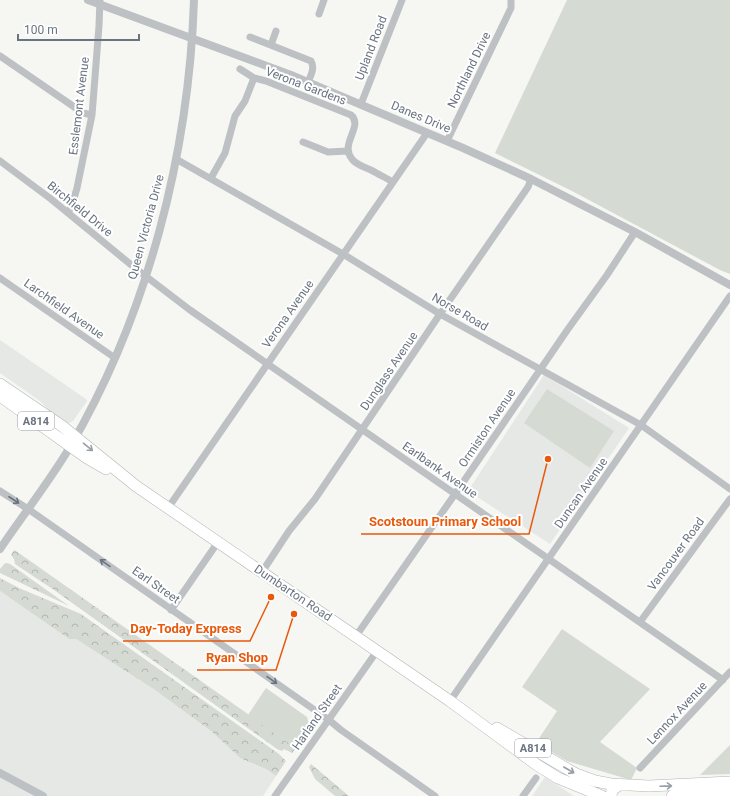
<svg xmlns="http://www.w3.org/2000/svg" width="730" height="796" font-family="Roboto,sans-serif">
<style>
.built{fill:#e6e8e6}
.forest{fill:url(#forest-crowns)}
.green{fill:#d5dad3}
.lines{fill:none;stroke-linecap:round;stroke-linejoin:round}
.primary-casing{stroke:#b2b5b9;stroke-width:12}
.minor{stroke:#bec1c4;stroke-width:7}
.tertiary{stroke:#bec1c4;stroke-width:8}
.primary{stroke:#fff;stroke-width:11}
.oneway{stroke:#969ea6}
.oneway2{stroke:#697480}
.labels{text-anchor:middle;stroke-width:4;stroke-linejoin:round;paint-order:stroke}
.shield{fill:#fff;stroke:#969ea6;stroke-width:1}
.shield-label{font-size:11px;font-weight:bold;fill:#697480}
.street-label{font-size:12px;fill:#697480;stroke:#fff}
.leader{fill:none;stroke:#e8590c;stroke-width:1.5}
.callout-dot{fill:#e8590c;stroke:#fff;stroke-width:1.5}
.callout-label{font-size:13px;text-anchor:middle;font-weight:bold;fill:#e8590c;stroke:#fff;stroke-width:4;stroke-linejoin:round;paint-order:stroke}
</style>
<defs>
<pattern id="forest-crowns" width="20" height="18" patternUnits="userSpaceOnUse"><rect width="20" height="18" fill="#d5dad3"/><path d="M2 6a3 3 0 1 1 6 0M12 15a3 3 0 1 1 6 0" fill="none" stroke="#b1b5b0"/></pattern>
</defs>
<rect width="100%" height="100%" fill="#f6f6f3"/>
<path class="built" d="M0,340L86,399L87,401L73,421L67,424L51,413L40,401L0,373Z
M544,375L629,428L550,544L468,491Z
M0,591L69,639H76L155,690L211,731L240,758L266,769L276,776L263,796H0Z
M545,777L574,796H532Z"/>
<path class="forest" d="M14,550L16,551L296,748L292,753L284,749L282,751L277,749L54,590L15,564L14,559L11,555Z
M5,563L10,564L69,606L0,573V569Z
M0,578L19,588L81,614L279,754L286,761L276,776L266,769L240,758L211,731L155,690L76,639H69L0,591Z
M311,764L349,796H335L315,779L309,767Z"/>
<path class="green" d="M567,0H730V274L720,270L572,191L495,153Z
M547,389L614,431L590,468L524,423Z
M562,629L650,689L600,742L637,768L631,780L567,761L536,743L557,711L522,687Z
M266,688L307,717L310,727L296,748L248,715Z
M730,745V774L700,775Z"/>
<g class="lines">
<defs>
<path id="primary" d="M0,384L62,426L136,486L450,701L537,765L558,778L602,796
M0,396L87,458L106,469
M497,728L576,774L595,781L611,784L649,786L730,782
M611,796L612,790L619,785
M672,796L730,791"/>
</defs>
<use href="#primary" class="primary-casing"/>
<path class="minor" d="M319,14L324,0
M250,37L311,61C315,68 311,75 308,82
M271,45L276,31
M0,56L83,113L92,115
M240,69L254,78L266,81L351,115C364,126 339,144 352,159C356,165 365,167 371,170C378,174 386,178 393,182
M361,104L402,0
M447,141L511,8V0
M303,142L328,152L348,151
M176,159L343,254L440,314L641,425L730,489
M0,161L51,199L135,268L190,310L723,680
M211,178L225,153L235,116L245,101L254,78
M68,213L72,205L77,188L92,115L99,26L100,0
M0,278L115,358
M0,491L28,509L329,720L341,730L435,796
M168,508L427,133
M262,572L289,531L315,499L440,314L528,187L531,179
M171,610L218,542
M640,622L730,499
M356,636L455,494L568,329L607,275L635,232
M450,701L730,296
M640,768L730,672
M275,796L377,651
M523,796L536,778"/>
<path class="tertiary" d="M88,0L291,75L463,148L531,179L635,232L730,285
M0,549C23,515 49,482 70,447C148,314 189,153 194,0
M0,773L43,796"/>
<use href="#primary" class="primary"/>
</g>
<defs><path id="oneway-shaft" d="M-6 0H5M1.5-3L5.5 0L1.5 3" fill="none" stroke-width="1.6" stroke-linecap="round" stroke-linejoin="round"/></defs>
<g class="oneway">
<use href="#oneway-shaft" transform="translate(88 447) rotate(39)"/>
<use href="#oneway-shaft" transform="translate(569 770) rotate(30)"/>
<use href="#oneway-shaft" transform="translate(666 786) rotate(-2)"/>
</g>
<g class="oneway2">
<use href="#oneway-shaft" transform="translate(14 500) rotate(33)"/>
<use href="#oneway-shaft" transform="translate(105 563) rotate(-145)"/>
<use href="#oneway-shaft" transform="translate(272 680) rotate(35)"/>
</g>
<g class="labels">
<g class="shield">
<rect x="18" y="412" width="36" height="18" rx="3"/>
<rect x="515" y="739" width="36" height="18" rx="3"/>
</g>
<g class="shield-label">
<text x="36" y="425">A814</text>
<text x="533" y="752">A814</text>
</g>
<g class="street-label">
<text transform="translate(371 48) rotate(-69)" y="4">Upland Road</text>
<text transform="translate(469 70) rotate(-64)" y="4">Northland Drive</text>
<text transform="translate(306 86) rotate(21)" y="4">Verona Gardens</text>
<text transform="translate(79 106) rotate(-83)" y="4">Esslemont Avenue</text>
<text transform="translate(421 117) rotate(23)" y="4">Danes Drive</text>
<text transform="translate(80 209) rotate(39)" y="4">Birchfield Drive</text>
<text transform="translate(146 227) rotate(-75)" y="4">Queen Victoria Drive</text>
<text transform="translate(64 309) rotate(35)" y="4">Larchfield Avenue</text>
<text transform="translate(460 312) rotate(30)" y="4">Norse Road</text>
<text transform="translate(288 314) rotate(-55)" y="4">Verona Avenue</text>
<text transform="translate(389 371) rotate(-56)" y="4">Dunglass Avenue</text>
<text transform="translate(487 428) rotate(-56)" y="4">Ormiston Avenue</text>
<text transform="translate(440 470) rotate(35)" y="4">Earlbank Avenue</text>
<text transform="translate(581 493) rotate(-55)" y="4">Duncan Avenue</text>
<text transform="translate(676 554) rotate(-54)" y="4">Vancouver Road</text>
<text transform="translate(156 585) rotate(35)" y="4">Earl Street</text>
<text transform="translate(293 593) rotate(34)" y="4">Dumbarton Road</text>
<text transform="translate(677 713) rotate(-47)" y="4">Lennox Avenue</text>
<text transform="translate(317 717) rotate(-55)" y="4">Harland Street</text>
</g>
</g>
<path class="leader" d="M548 459L529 534H361M271 597L250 641H123M294 614L276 670H197"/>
<g class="callout-dot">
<circle cx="548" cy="459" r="4"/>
<circle cx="271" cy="597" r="4"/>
<circle cx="294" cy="614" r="4"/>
</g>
<g class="callout-label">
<text x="445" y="526">Scotstoun Primary School</text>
<text x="186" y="633">Day-Today Express</text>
<text x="237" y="662">Ryan Shop</text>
</g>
<path d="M18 34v6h121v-6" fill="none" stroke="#697480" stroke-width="2"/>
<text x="24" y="34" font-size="12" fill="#697480" stroke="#ffffff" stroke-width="3" paint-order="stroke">100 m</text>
</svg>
